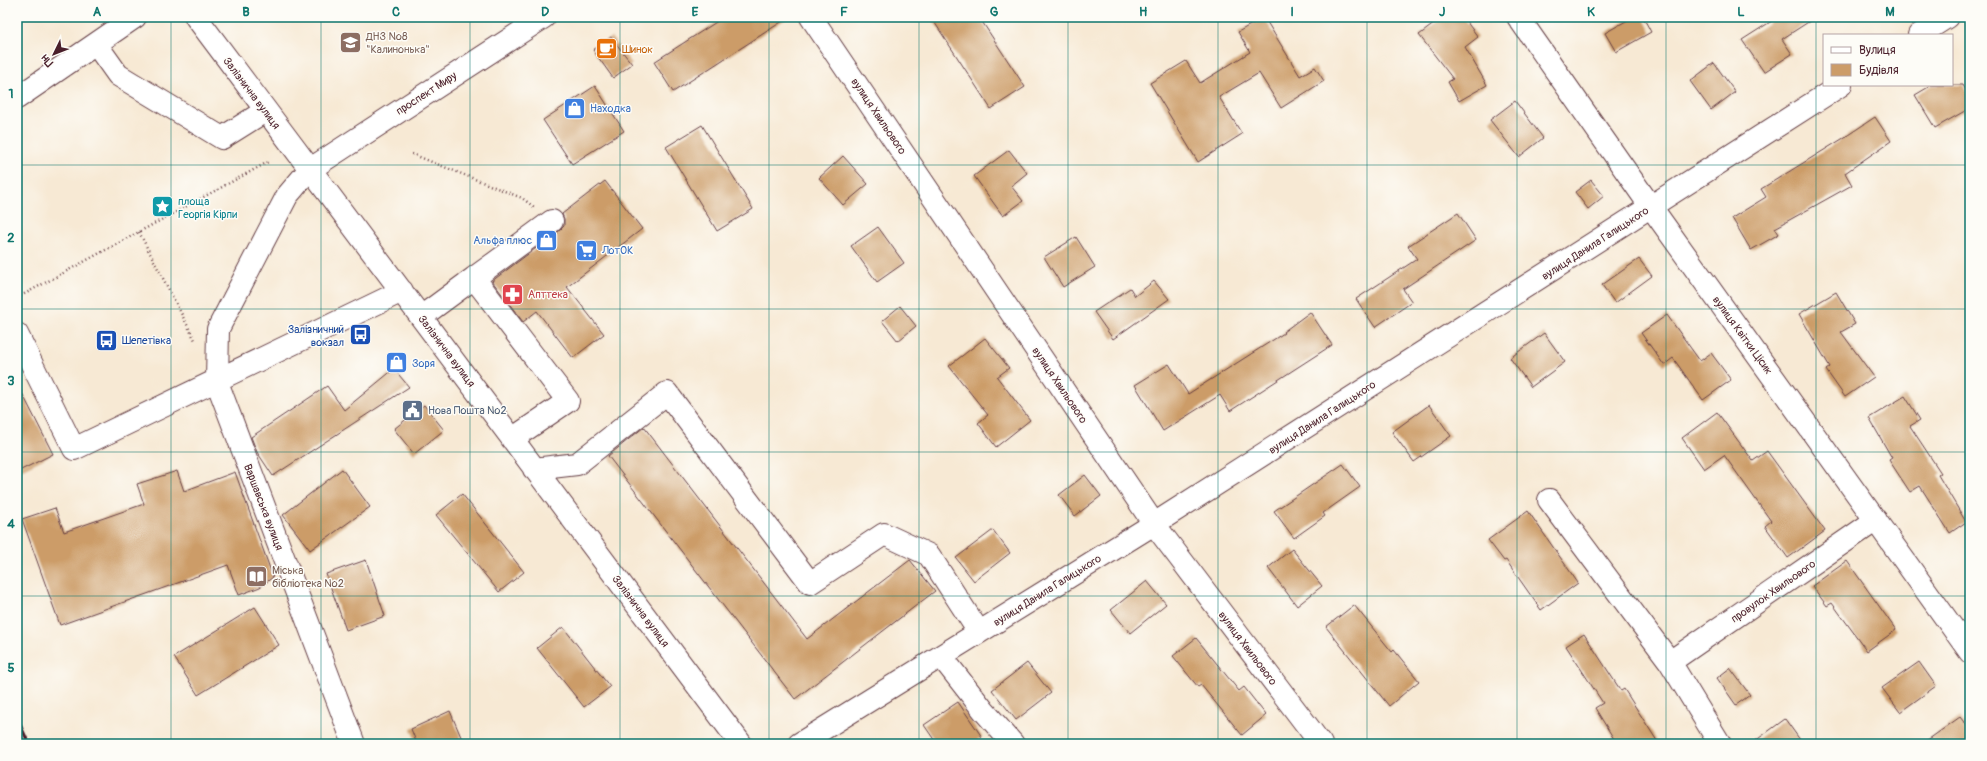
<svg xmlns="http://www.w3.org/2000/svg" width="1987" height="761" font-family="Pangolin,sans-serif">
<style>
.building{fill:#cc9c68}
.lines{fill:none;stroke-linecap:round;stroke-linejoin:round}
.minor-casing{stroke:#643d44;stroke-width:24}
.path{stroke:#643d44;stroke-width:2.5;stroke-dasharray:1 3;stroke-linecap:butt}
.minor{stroke:#fff;stroke-width:22}
.rail{stroke:#4a1f2b;stroke-width:3}
.grid{fill:none;stroke:#0f766e;stroke-width:1;stroke-opacity:0.55}
.labels{text-anchor:middle;stroke-width:3;stroke-linejoin:round;paint-order:stroke}
.education-label{font-size:11px;fill:#785e54;stroke:#fdfcf7;text-anchor:start}
.food-label{font-size:11px;fill:#c56008;stroke:#fdfcf7;text-anchor:start}
.street-label{font-size:11px;fill:#4a1f2b;stroke:#fdfcf7}
.shop-label{font-size:11px;fill:#366cbe;stroke:#fdfcf7;text-anchor:start}
.culture-label{font-size:11px;fill:#0d838f;stroke:#fdfcf7;text-anchor:start}
.health-label{font-size:11px;fill:#be3a42;stroke:#fdfcf7;text-anchor:start}
.transit-label{font-size:11px;fill:#164399;stroke:#fdfcf7;text-anchor:end}
.service-label{font-size:11px;fill:#4e5e75;stroke:#fdfcf7;text-anchor:start}
.neatline{fill:none;stroke:#0f766e;stroke-width:1.5}
.grid-label{font-size:13px;text-anchor:middle;font-weight:bold;fill:#0f766e}
</style>
<rect width="100%" height="100%" fill="#fdfcf7"/>
<filter id="ink" filterUnits="userSpaceOnUse"><feTurbulence type="fractalNoise" baseFrequency=".025" numOctaves="2"/><feDisplacementMap in="SourceGraphic" scale="8" xChannelSelector="R" yChannelSelector="G"/><feConvolveMatrix kernelMatrix="1 2 1 2 8 2 1 2 1" color-interpolation-filters="sRGB"/></filter>
<filter id="wash" filterUnits="userSpaceOnUse"><feTurbulence type="fractalNoise" baseFrequency=".012" numOctaves="4" result="noise"/><feDisplacementMap in="SourceGraphic" scale="16" xChannelSelector="R" yChannelSelector="G"/><feGaussianBlur stdDeviation="0.9" result="paint"/><feColorMatrix in="noise" values="0 0 0 0 0 0 0 0 0 0 0 0 0 0 0 0 0 1.4 0 .05"/><feComposite in="paint" operator="in"/></filter>
<g filter="url(#wash)">
<rect width="100%" height="100%" fill="#f7e9d4"/>
<g id="blocks">
<path class="building" d="M724,17H789L673,92L654,62Z
M931,17H979L1025,87L991,109Z
M1264,17L1300,76L1315,67L1324,81L1281,108L1259,73L1219,97L1242,134L1198,162L1150,83L1186,61L1200,83L1250,52L1238,32Z
M1443,17H1463L1478,37L1465,47L1487,85L1459,101L1448,82L1453,79L1419,35Z
M1633,17H1643L1651,32L1616,52L1605,33Z
M1778,17H1816L1782,39L1792,54L1764,72L1742,40Z
M611,37L632,64L613,78L593,50Z
M1714,63L1735,92L1711,110L1690,81Z
M1932,85H1963L1970,97V108L1935,128L1915,95Z
M595,86L624,131L572,164L543,120Z
M1515,101L1543,138L1519,157L1490,120Z
M1875,117L1891,141L1845,173L1852,185L1775,228L1779,234L1751,250L1732,218L1766,197L1761,189L1842,139Z
M702,125L753,209L717,231L666,147Z
M1009,150L1027,173L1011,186L1023,201L1003,216L974,176Z
M843,156L868,184L843,205L819,178Z
M1591,180L1604,196L1588,209L1575,192Z
M605,181L642,229L567,287L604,334L573,358L537,311L523,322L492,281L559,231L564,226V219L562,214Z
M1458,213L1476,240L1403,289L1412,302L1375,327L1356,299L1417,259L1408,246Z
M878,227L904,263L877,282L851,246Z
M1076,237L1095,267L1063,287L1044,257Z
M1639,259L1652,276L1615,303L1602,285Z
M1154,281L1169,299L1113,339L1094,312L1130,288L1135,296Z
M1836,292L1855,324L1841,332L1874,377L1845,397L1826,370L1830,367L1799,314Z
M900,306L916,326L898,341L882,321Z
M1310,312L1332,345L1230,411L1220,395L1163,431L1135,385L1169,364L1188,394L1284,333L1283,332Z
M1667,315L1700,361L1711,353L1731,380L1703,400L1673,358L1664,365L1641,333Z
M1544,333L1565,362L1531,387L1510,358Z
M985,338L1009,368L997,377L1030,420L996,447L978,423L988,415L949,366Z
M394,369L409,387L273,476L257,452L251,437L327,386L344,410Z
M17,383L53,454L17,472Z
M1905,396L1920,420L1910,426L1941,473L1938,475L1966,522L1950,533L1920,486L1910,492L1889,460L1892,458L1869,418Z
M424,405L444,430L414,454L394,429Z
M1429,405L1451,436L1414,462L1392,432Z
M1717,412L1753,461L1767,451L1825,531L1788,558L1765,526L1771,521L1724,455L1704,469L1682,438Z
M644,427L807,639L910,560L935,591L795,699L608,456Z
M1343,464L1360,487L1323,513L1325,516L1294,538L1274,511Z
M342,469L370,507L310,550L283,515Z
M177,471L184,491L235,472L273,577L260,587L239,595L228,565L60,625L22,519L55,508L64,532L144,504L137,484Z
M1085,475L1101,496L1075,516L1059,495Z
M462,494L524,572L499,592L436,515Z
M1528,511L1578,583L1541,610L1506,560L1504,561L1488,540Z
M993,530L1010,553L974,581L956,558Z
M1292,549L1322,586L1297,606L1268,568Z
M366,560L385,616L346,630L326,574Z
M1847,561L1896,630L1867,651L1832,603L1827,606L1812,586Z
M1147,581L1166,604L1130,633L1111,610Z
M1354,605L1392,652L1394,650L1419,681L1389,706L1326,627Z
M255,607L279,645L198,695L174,657Z
M563,627L610,687L584,707L537,648Z
M1584,634L1621,691L1624,689L1659,744H1617L1595,708L1603,703L1566,646Z
M1196,638L1239,691L1244,687L1266,715L1242,735L1201,685L1198,687L1173,656Z
M1919,662L1936,686L1900,712L1882,688Z
M1027,663L1051,693L1016,720L992,690Z
M1730,668L1750,695L1736,705L1717,678Z
M958,702L982,737L971,744H937L924,725Z
M450,711L464,744H417L411,729Z
M1960,717L1970,730V744H1922Z
M1785,719L1803,744H1751Z"/>
</g>
</g>
<g filter="url(#ink)">
<use href="#blocks" fill-opacity="0" stroke="#643d44" stroke-width="1"/>
<g class="lines">
<defs>
<path id="minor" d="M196,17L741,744
M811,17L1154,524L1321,744
M1518,17L1651,207L1970,652
M1919,35L1947,17
M96,44L118,75L222,138L265,111
M17,98L135,17
M421,317L474,278
M17,334L74,449L402,291
M512,439L568,401L474,278L552,221
M534,469L577,464L667,393L810,583L884,534L929,555L979,632
M1549,500L1670,662L1720,744
M941,656L984,711L1013,744
M1670,662L1876,520
M354,744L217,382L218,329L287,196L309,170L544,17
M799,744L1154,524L1841,85"/>
</defs>
<use href="#minor" class="minor-casing"/>
<path class="path" d="M412,154L522,198L534,207
M139,232L195,340
M17,298L270,161"/>
<use href="#minor" class="minor"/>
<path class="rail" d="M17,718L29,744"/>
</g>
</g>
<path class="grid" d="M171,17V744M321,17V744M470,17V744M620,17V744M769,17V744M919,17V744M1068,17V744M1218,17V744M1367,17V744M1517,17V744M1666,17V744M1816,17V744M17,165H1970M17,309H1970M17,452H1970M17,596H1970"/>
<defs>
<symbol id="school-square" viewBox="-11 -11 22 22"><rect x="-9" y="-9" width="18" height="18" rx="4" fill="#8d6e63" stroke="#fdfcf7"/><path d="M0-5L7-2L0 1L-7-2ZM-4 1L0 2.5L4 1V4Q0 6-4 4Z" fill="#fff"/></symbol>
<symbol id="cafe-square" viewBox="-11 -11 22 22"><rect x="-9" y="-9" width="18" height="18" rx="4" fill="#e8710a" stroke="#fdfcf7"/><path d="M-5.5-4.5H6V0H3Q3 3.5 0 3.5H-2.5Q-5.5 3.5-5.5 0ZM3-3.2v2h1.7v-2ZM-6 4.5H4V6H-6Z" fill="#fff"/></symbol>
<symbol id="shop-square" viewBox="-11 -11 22 22"><rect x="-9" y="-9" width="18" height="18" rx="4" fill="#3f7fe0" stroke="#fdfcf7"/><path d="M-5-2.5h2.3a2.7 3.5 0 0 1 5.4 0H5L5.5 6h-11ZM-1.5-2.5h3a1.5 2.3 0 0 0-3 0Z" fill="#fff"/></symbol>
<symbol id="sight-square" viewBox="-11 -11 22 22"><rect x="-9" y="-9" width="18" height="18" rx="4" fill="#0f9aa8" stroke="#fdfcf7"/><path d="M0-6L1.8-2.2L6-1.7L2.9 1.2L3.7 5.4L0 3.3L-3.7 5.4L-2.9 1.2L-6-1.7L-1.8-2.2Z" fill="#fff"/></symbol>
<symbol id="supermarket-square" viewBox="-11 -11 22 22"><rect x="-9" y="-9" width="18" height="18" rx="4" fill="#3f7fe0" stroke="#fdfcf7"/><path d="M-6-5.5h2.5l.6 2H6L4.5 2H-2.5L-4.4-4H-6ZM-1.5 3.2a1.3 1.3 0 1 0 .1 0ZM3 3.2a1.3 1.3 0 1 0 .1 0Z" fill="#fff"/></symbol>
<symbol id="pharmacy-square" viewBox="-11 -11 22 22"><rect x="-9" y="-9" width="18" height="18" rx="4" fill="#e0444e" stroke="#fdfcf7"/><path d="M-2-6h4v4h4v4h-4v4h-4v-4h-4v-4h4Z" fill="#fff"/></symbol>
<symbol id="bus-square" viewBox="-11 -11 22 22"><rect x="-9" y="-9" width="18" height="18" rx="4" fill="#1a4fb4" stroke="#fdfcf7"/><path d="M-5-6H5V4H4V6H2V4H-2V6H-4V4H-5ZM-3.5-4V0h7V-4ZM-3.5 1.2v1.5H-2V1.2ZM2 1.2v1.5H3.5V1.2Z" fill="#fff"/></symbol>
<symbol id="civic-square" viewBox="-11 -11 22 22"><rect x="-9" y="-9" width="18" height="18" rx="4" fill="#5c6f8a" stroke="#fdfcf7"/><path d="M-.6-6.5H3V-4.5H.6V-3L4-1V1h2V6H-6V1h2V-1L-.6-3ZM-1.2 2.5V6h2.4V2.5Z" fill="#fff"/></symbol>
<symbol id="library-square" viewBox="-11 -11 22 22"><rect x="-9" y="-9" width="18" height="18" rx="4" fill="#8d6e63" stroke="#fdfcf7"/><path d="M-6-4Q-3-5.5-.7-3.5V5Q-3 3-6 4ZM6-4Q3-5.5 .7-3.5V5Q3 3 6 4Z" fill="#fff"/></symbol>
</defs>
<g fill-rule="evenodd">
<use href="#school-square" x="338" y="30" width="25" height="25"/>
<use href="#cafe-square" x="594" y="36" width="25" height="25"/>
<use href="#shop-square" x="562" y="96" width="25" height="25"/>
<use href="#sight-square" x="150" y="194" width="25" height="25"/>
<use href="#shop-square" x="534" y="228" width="25" height="25"/>
<use href="#supermarket-square" x="574" y="238" width="25" height="25"/>
<use href="#pharmacy-square" x="500" y="282" width="25" height="25"/>
<use href="#bus-square" x="348" y="322" width="25" height="25"/>
<use href="#bus-square" x="94" y="328" width="25" height="25"/>
<use href="#shop-square" x="384" y="350" width="25" height="25"/>
<use href="#civic-square" x="400" y="398" width="25" height="25"/>
<use href="#library-square" x="244" y="564" width="25" height="25"/>
</g>
<g class="labels">
<g class="education-label">
<text x="366" y="40">ДНЗ №8<tspan x="366" dy="13">"Калинонька"</tspan></text>
<text x="272" y="574">Міська<tspan x="272" dy="13">бібліотека №2</tspan></text>
</g>
<g class="food-label">
<text x="622" y="53">Шинок</text>
</g>
<g class="street-label">
<text transform="translate(252 93) rotate(53)" y="4">Залізнична вулиця</text>
<text transform="translate(426 93) rotate(-33)" y="4">проспект Миру</text>
<text transform="translate(879 116) rotate(56)" y="4">вулиця Хвильового</text>
<text transform="translate(1595 243) rotate(-33)" y="4">вулиця Данила Галицького</text>
<text transform="translate(1743 335) rotate(54)" y="4">вулиця Квітки Цісик</text>
<text transform="translate(447 351) rotate(53)" y="4">Залізнична вулиця</text>
<text transform="translate(1060 385) rotate(56)" y="4">вулиця Хвильового</text>
<text transform="translate(1322 417) rotate(-33)" y="4">вулиця Данила Галицького</text>
<text transform="translate(264 507) rotate(69)" y="4">Варшавська вулиця</text>
<text transform="translate(1047 590) rotate(-32)" y="4">вулиця Данила Галицького</text>
<text transform="translate(1773 591) rotate(-35)" y="4">провулок Хвильового</text>
<text transform="translate(641 611) rotate(53)" y="4">Залізнична вулиця</text>
<text transform="translate(1248 648) rotate(53)" y="4">вулиця Хвильового</text>
</g>
<g class="shop-label">
<text x="590" y="112">Находка</text>
<text x="532" y="244" text-anchor="end">Альфа плюс</text>
<text x="602" y="254">ЛотОК</text>
<text x="412" y="367">Зоря</text>
</g>
<g class="culture-label">
<text x="178" y="205">площа<tspan x="178" dy="13">Георгія Кірпи</tspan></text>
</g>
<g class="health-label">
<text x="528" y="298">Апттека</text>
</g>
<g class="transit-label">
<text x="344" y="333">Залізничний<tspan x="344" dy="13">вокзал</tspan></text>
<text x="122" y="344" text-anchor="start">Шепетівка</text>
</g>
<g class="service-label">
<text x="428" y="414">Нова Пошта №2</text>
</g>
</g>
<rect width="1987" height="761" fill="none" stroke="#fdfcf7" stroke-width="44"/>
<rect x="1823" y="34" width="130" height="52" fill="#fdfcf7" stroke="#b5a4a5"/>
<rect x="1831" y="47" width="20" height="6" fill="#ffffff" stroke="#b5a4a5"/>
<text x="1859" y="54" font-size="12" fill="#4a1f2b">Вулиця</text>
<rect x="1831" y="64" width="20" height="12" fill="#cc9c68" stroke="#b5a4a5"/>
<text x="1859" y="74" font-size="12" fill="#4a1f2b">Будівля</text>
<g transform="translate(54 54) rotate(227)" stroke="#fdfcf7" stroke-width="3" paint-order="stroke">
<path d="M0-3L7 15L0 10L-7 15Z" fill="#4a1f2b"/>
<text y="-6" font-size="11" font-weight="bold" text-anchor="middle" fill="#4a1f2b">Пн</text>
</g>
<rect x="22" y="22" width="1943" height="717" class="neatline"/>
<g class="grid-label">
<text x="97" y="16">A</text>
<text x="246" y="16">B</text>
<text x="396" y="16">C</text>
<text x="545" y="16">D</text>
<text x="695" y="16">E</text>
<text x="844" y="16">F</text>
<text x="994" y="16">G</text>
<text x="1143" y="16">H</text>
<text x="1292" y="16">I</text>
<text x="1442" y="16">J</text>
<text x="1591" y="16">K</text>
<text x="1741" y="16">L</text>
<text x="1890" y="16">M</text>
<text x="11" y="98">1</text>
<text x="11" y="242">2</text>
<text x="11" y="385">3</text>
<text x="11" y="528">4</text>
<text x="11" y="672">5</text>
</g>
</svg>
